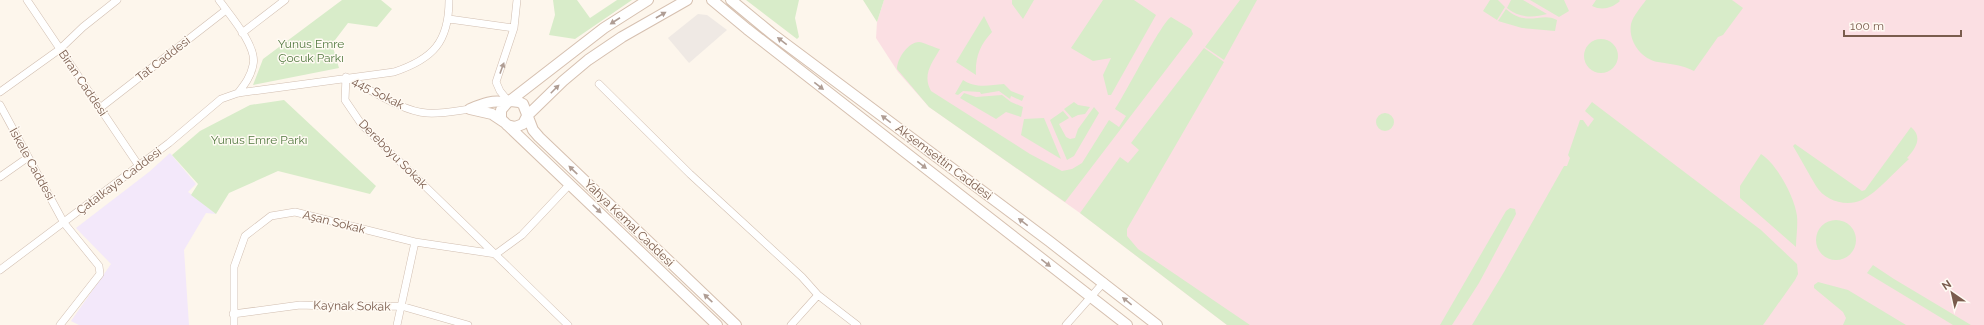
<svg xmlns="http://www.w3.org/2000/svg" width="1984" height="325" font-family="Raleway,sans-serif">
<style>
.industrial{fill:#efe9e4}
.education{fill:#f3e8fa}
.medical{fill:#fbdfe3}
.green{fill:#d8ecc9}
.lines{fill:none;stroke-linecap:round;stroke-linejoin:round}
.street-casing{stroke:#d1beb0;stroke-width:8}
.secondary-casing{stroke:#d6c0b0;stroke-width:12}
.street{stroke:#fff;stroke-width:7}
.secondary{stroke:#fff;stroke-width:10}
.oneway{fill:#af9d94}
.labels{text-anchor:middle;stroke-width:3;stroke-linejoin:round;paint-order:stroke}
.park-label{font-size:12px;fill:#537a41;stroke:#fffaf3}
.street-label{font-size:12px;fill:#7a5c4d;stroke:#fffaf3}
</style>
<rect width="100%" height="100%" fill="#fdf6ec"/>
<path class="industrial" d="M698,14L707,15L727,30L689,63L668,38Z"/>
<path class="education" d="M170,153L196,184L188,192L216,214L206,213L184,250L189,325H79L71,321L111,264L76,228L149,172Z"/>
<path class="medical" d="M884,0H1984V325H1227L1080,213L929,107L898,72L876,38L877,22Z"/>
<path class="green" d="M342,0H381L392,9L377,27L348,23L332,44L339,68L253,85L263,59Z
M553,0H577L590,18L617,0H632L575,39L549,35L555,15Z
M746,0H799L795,18L799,37L797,39Z
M863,0H884L877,22Z
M1012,0H1034L1023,19L1012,4Z
M1103,0H1134L1156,15L1111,95H1108L1103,75L1111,58L1093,61L1071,48Z
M1240,0H1257L1224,60L1205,47Z
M1490,0H1498L1505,7L1497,20L1483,11Z
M1511,0H1523L1547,14C1533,18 1519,18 1507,8Z
M1530,0H1564L1569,11L1559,17Z
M1596,0H1619L1620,1C1612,8 1602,11 1592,6Z
M1646,0H1732L1743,8L1723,35L1718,37L1694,71C1682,65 1671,64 1658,62C1641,59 1628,41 1631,24C1633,16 1641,7 1646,0Z
M1506,9C1527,28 1541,11 1557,20L1555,31L1522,28L1498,21Z
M984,16L992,32C980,45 975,57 976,75L956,62Z
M1171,17L1191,29L1193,34L1191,37L1065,202L929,107L897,69C897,59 908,42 919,42C923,42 935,48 940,49C932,63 922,75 931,91L1030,154L1062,171L1072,169L1082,163L1109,120L1119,127L1126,116L1115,109C1126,93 1161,23 1171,17Z
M1584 56a17 17 0 1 1 34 0a17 17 0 1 1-34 0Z
M1204,48L1224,62L1127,229V236L1138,249L1250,325H1227L1080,213L1120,157L1128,163L1139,150L1131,143Z
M963,80C976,89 990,85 1004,84L1011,91L1024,96L1022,101L1011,96L1010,99L999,91L981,94L980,92L963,91L958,95L955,94Z
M964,93L976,97L1002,95L1011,102L1023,107L1021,117L1006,112L996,119L960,98Z
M284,100L376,186L370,194L278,171L229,193L216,214L191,195L198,184L172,155L200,131L250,105Z
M1074,102L1078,105L1090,107L1085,114L1078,115L1072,118L1064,109Z
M1592,102L1761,230L1797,264L1798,274L1795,280L1763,325H1472L1504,272L1564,166H1567L1570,158L1568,155L1580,120H1583L1588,127L1594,119L1585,111Z
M1094,107L1099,113L1074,156L1067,160L1050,120L1063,111L1069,118L1059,124L1066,137L1070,139L1075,138L1078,129Z
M1376 122a9 9 0 1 1 18 0a9 9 0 1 1-18 0Z
M1044,118L1061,159L1021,135L1024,119Z
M1911,127C1923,137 1916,148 1907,158L1909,159C1894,172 1879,191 1862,200C1846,207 1825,201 1816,186C1808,173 1801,159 1793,146L1795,144L1862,191L1865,190Z
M1761,154C1777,164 1795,198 1797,216C1798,227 1796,237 1796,247L1740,198V186Z
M1510,208L1515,209L1516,214L1479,283L1452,325H1440L1506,211Z
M1816 240a20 20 0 1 1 40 0a20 20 0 1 1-40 0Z
M1873,265L1894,279L1971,325H1953L1867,273Z
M1818,282L1848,290L1906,325H1843L1846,318L1843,312L1814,288V285Z"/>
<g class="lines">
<defs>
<path id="street" d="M27,0L139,166
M219,0C229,14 258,47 253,65C251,76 245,84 238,93
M449,19L514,28
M242,33L285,0
M346,77L345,100L362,125L568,325
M346,77C368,88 403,112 427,113C442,114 456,111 470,109
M599,84L690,174L802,277L818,295L857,325
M0,92L60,49L83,27L117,0
M509,102L500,91L496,82L514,28L517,0
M0,105L64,223L99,266L100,274L60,325
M100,108L226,10
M0,177L27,158
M0,270L169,143L221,99L238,93L394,72C433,59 449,42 449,0
M233,314L300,305L356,307L401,306L468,325
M234,325V267L245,236L271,216L295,212L415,242L496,254L522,235L570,184
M397,325L415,242
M791,325L818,295
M1066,325L1104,282"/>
<path id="secondary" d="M648,0L604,28L507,103L501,110V119L717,325
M712,0L747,29L1127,325
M731,0L771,33L1049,241L1157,325
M511,101L519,102L523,104L533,130L539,137L736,325
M470,109C482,104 494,99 507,103
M470,109L492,114L504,122
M507,125L515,127L523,124L527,116L563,81L588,60L622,37L687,0"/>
</defs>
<use href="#street" class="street-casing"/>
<use href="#secondary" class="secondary-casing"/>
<use href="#street" class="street"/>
<use href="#secondary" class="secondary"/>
</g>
<defs><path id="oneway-solid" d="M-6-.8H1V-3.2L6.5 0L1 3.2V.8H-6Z"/></defs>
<g class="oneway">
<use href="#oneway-solid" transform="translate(661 15) rotate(-30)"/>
<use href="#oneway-solid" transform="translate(615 21) rotate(147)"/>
<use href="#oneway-solid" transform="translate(782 41) rotate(-143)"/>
<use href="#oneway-solid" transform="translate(502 68) rotate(-70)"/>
<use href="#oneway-solid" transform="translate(819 86) rotate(38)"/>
<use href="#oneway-solid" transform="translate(555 89) rotate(-45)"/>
<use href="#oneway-solid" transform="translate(886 119) rotate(-143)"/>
<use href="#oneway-solid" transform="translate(922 165) rotate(38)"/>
<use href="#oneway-solid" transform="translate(573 170) rotate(-136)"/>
<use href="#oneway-solid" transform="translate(597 209) rotate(44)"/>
<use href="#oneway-solid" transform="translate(1023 222) rotate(-143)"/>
<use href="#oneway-solid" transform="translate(1046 263) rotate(38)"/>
<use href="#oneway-solid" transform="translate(708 298) rotate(-137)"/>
<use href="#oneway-solid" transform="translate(1127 301) rotate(-141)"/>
</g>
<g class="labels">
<g class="park-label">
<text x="311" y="48">Yunus Emre<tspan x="311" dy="14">Çocuk Parkı</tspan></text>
<text x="259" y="144">Yunus Emre Parkı</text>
</g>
<g class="street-label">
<text transform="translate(163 59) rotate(-38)" y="4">Tat Caddesi</text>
<text transform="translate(83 83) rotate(56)" y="4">Biran Caddesi</text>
<text transform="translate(378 93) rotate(27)" y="4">445 Sokak</text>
<text transform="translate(393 154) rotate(45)" y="4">Dereboyu Sokak</text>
<text transform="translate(944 162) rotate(37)" y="4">Akşemsettin Caddesi</text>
<text transform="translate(32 164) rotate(61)" y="4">İskele Caddesi</text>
<text transform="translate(119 181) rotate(-37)" y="4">Çatalkaya Caddesi</text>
<text transform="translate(334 222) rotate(14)" y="4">Aşan Sokak</text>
<text transform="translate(629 223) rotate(44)" y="4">Yahya Kemal Caddesi</text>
<text transform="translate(352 306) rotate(1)" y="4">Kaynak Sokak</text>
</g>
</g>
<g transform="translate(1952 293) rotate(326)" stroke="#fffaf3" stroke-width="3" paint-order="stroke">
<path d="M0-3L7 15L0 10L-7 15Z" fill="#7a5c4d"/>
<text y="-6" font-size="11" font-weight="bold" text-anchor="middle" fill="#7a5c4d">N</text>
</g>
<path d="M1844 30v6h117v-6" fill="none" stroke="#7a5c4d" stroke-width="2"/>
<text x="1850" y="30" font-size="12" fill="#7a5c4d" stroke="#fffaf3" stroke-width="3" paint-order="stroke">100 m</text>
</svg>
